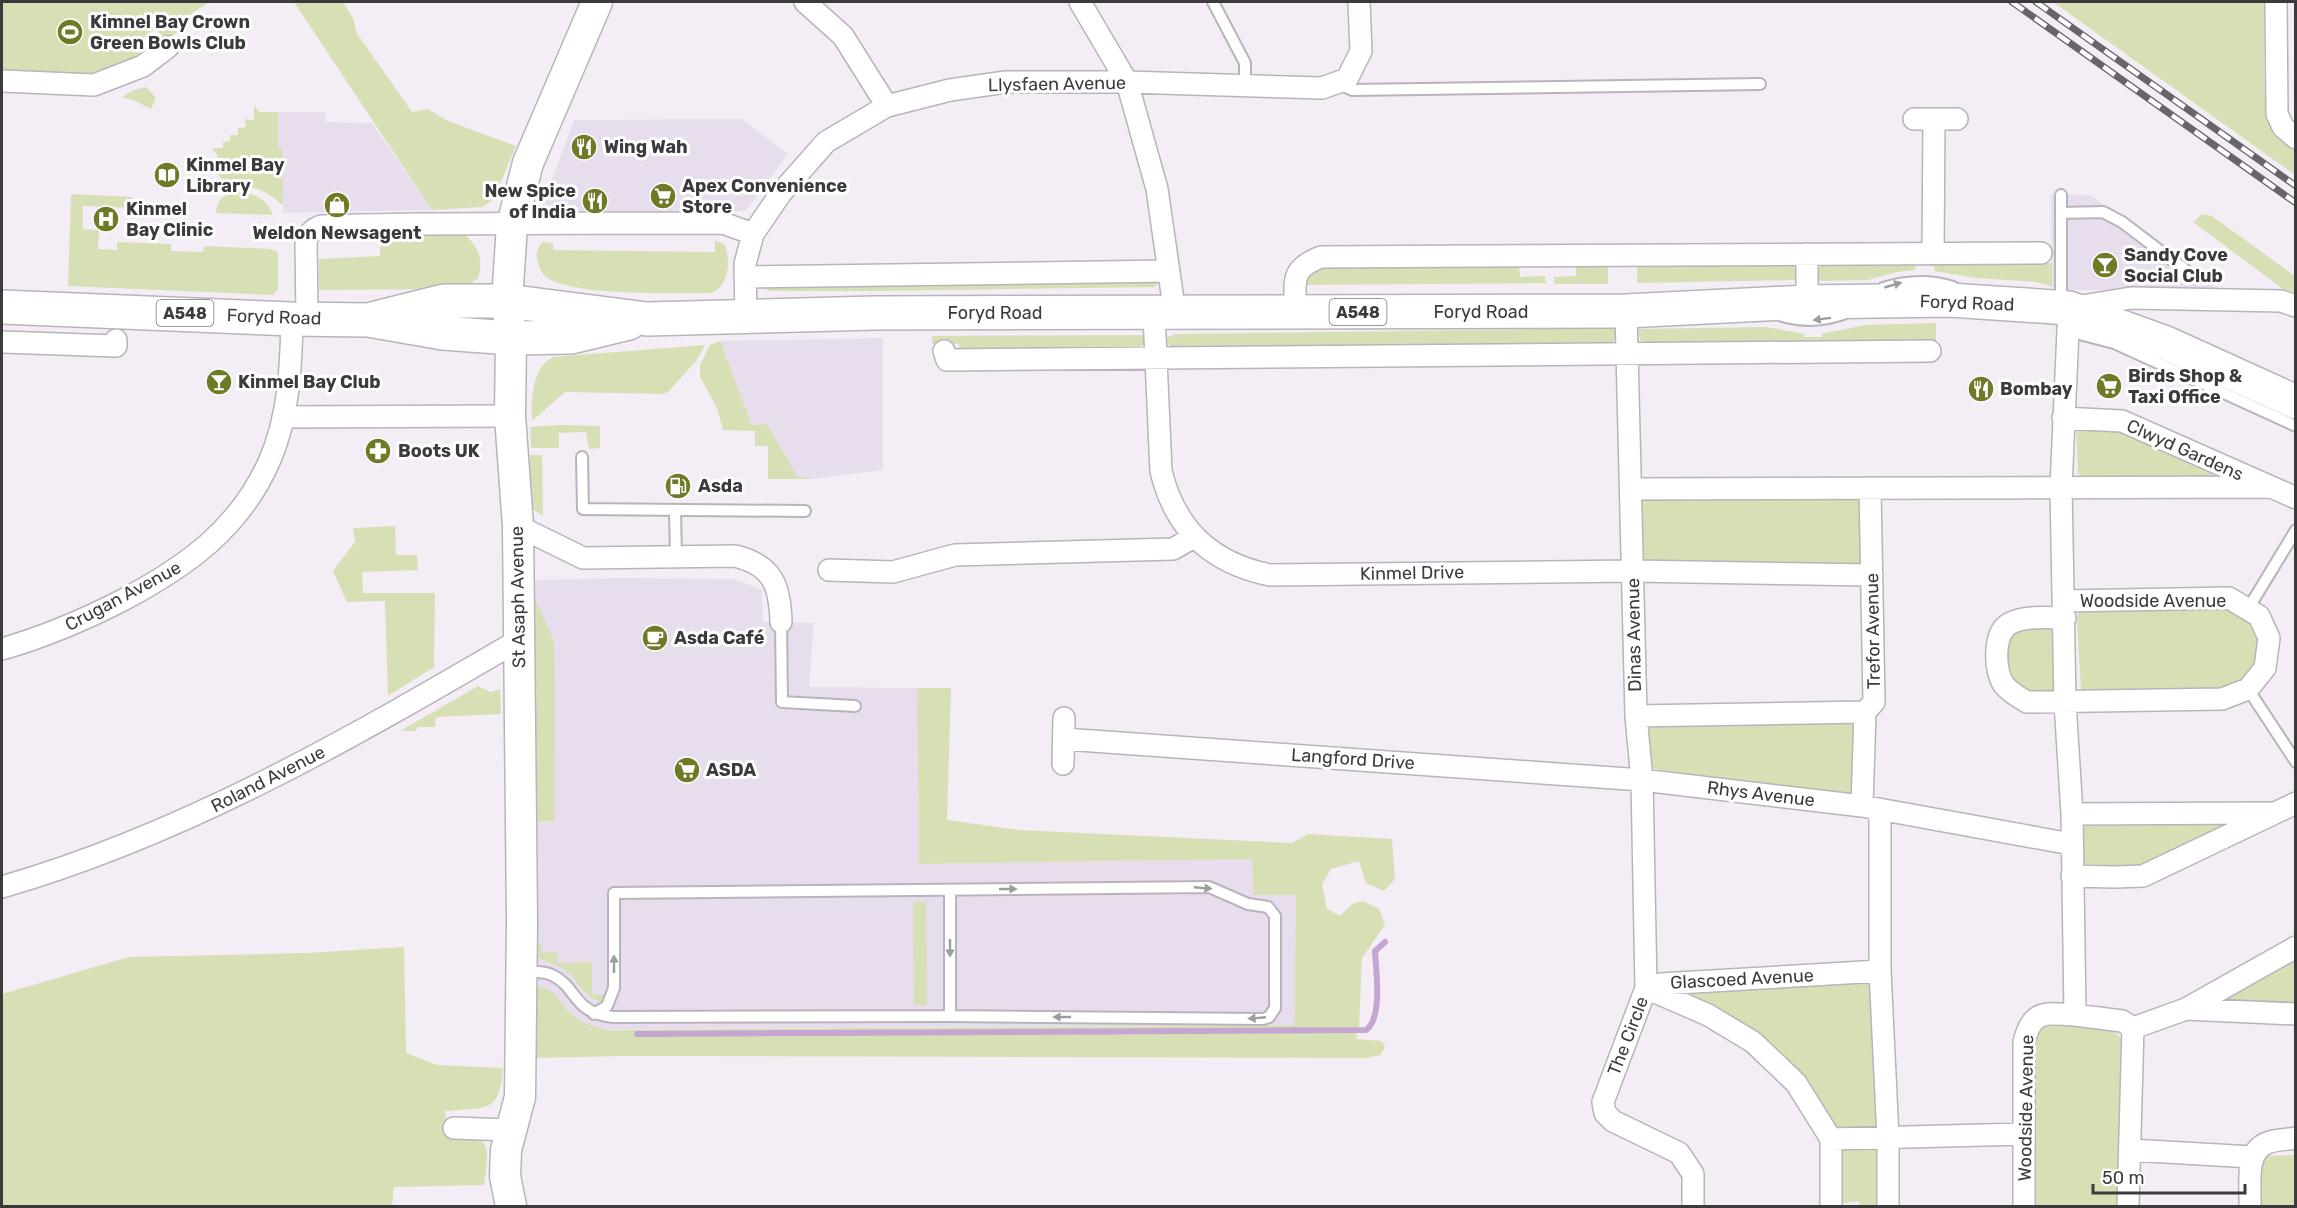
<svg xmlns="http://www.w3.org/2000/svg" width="2297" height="1208" font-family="Rubik,sans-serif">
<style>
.built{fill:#e8ddec}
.green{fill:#d7e0b5}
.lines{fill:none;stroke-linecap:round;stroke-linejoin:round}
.stream{stroke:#c5a5d1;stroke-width:6}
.lane-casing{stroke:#b9b3bb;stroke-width:14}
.street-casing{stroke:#b9b3bb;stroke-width:24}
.secondary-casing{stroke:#b9b3bb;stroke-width:33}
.primary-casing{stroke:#b9b3bb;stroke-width:36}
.lane{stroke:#fff;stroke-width:10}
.street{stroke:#fff;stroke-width:21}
.secondary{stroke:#fff;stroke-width:30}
.primary{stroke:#fff;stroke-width:33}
.rail-casing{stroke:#68646a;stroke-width:7}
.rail{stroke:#fff;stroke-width:4.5;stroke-dasharray:14;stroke-linecap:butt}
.oneway{fill:#9e9c9e}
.labels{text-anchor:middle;stroke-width:6;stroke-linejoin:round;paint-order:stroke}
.shield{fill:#fff;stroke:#777578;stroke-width:1.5}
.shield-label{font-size:16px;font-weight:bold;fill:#3d3a3e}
.poi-label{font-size:18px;font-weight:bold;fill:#3d3a3e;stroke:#fff;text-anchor:start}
.street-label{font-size:18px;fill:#3d3a3e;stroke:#fff}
</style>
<rect width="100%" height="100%" fill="#f4edf6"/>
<path class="built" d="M278,112H325L326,122L372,123L432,210L283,213L282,149H278Z
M742,119L788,154L746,211H540L574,120Z
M2051,194L2090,195L2220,290H2069L2052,287Z
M883,338V470L813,479L797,477L767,424L752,425L720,341Z
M620,578L735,579L762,590L763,622L814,623L809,687L917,688L919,864L1252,859L1296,894L1294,1025L534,1030L533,580Z"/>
<path class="green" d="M2,2H209L188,16L191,22L166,41L155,28L134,46L143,58L101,77L2,75Z
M294,2H343L354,20L356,32L412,112L428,109L448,121L516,146L493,200L482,207L432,210Z
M2053,2H2265C2265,29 2259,118 2276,137C2281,142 2290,146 2295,150V175Z
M146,87L156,98L151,109L135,101L122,97L134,90Z
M254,105L259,112H278V148L282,149L283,205C262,189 257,186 229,186L209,165L218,156L212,148H223V142L230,141V135H238V128L246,127L245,119L254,120Z
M241,192C256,194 268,200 273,215L216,213C218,197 226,193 241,192Z
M71,194L132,197V208L83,206V229L99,230L98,249L117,250V242L171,244V251L203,252L204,246L271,249L278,252V289L273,295L68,286Z
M2202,214L2212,216L2295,276V292L2283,289L2193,222Z
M463,233C478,246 484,258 478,278L463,289L319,290V259L380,256V235Z
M715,240L725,245C731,261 729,285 712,293C679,293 565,297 544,275C541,272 539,267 538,263C536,255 536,248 543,242L553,243V250L715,252Z
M1791,262L1797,269L1800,277L1796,280L1637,283V263Z
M1576,263H1608V284H1554V277L1576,276Z
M2052,263V287L2037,282L1975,278L1934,271V266L1916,265L1915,270L1897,272L1868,280L1818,281L1813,279L1815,270L1825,264Z
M1519,264L1520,277L1545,276L1546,283L1303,285L1304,279L1320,267Z
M1157,280L1160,282L1154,287L884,291H767L768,286Z
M1936,323V342L1648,346L1640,340L1638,329L1766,327L1804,334V337H1822V334L1865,325Z
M1617,328C1617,337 1617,341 1608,344L1176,350L1167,343L1166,338L1175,334Z
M1145,335L1147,341L1138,349L960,353L959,344H932V336Z
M720,341L752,425L767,424L797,476L813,479H768V446H755V431L723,430L717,408L700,377V365L710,345Z
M705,345L696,361L668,392L662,394L565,392L532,421C531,400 532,367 553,357Z
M559,425L600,426V448L589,449L586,432L559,433V448H531L530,427Z
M2076,429L2131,432L2216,472L2211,477L2148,476L2090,481L2082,479L2078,472Z
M530,455H542L543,516L532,508L529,500Z
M1857,496L1863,503V563L1859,567L1640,566L1637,505L1643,500Z
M395,526L396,555H417L418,570L362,572L363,593H435L434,667L388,696L385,601L347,602L333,571L355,542L353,528Z
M533,594L554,641L555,821H533Z
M2215,607C2231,610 2258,618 2259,639C2260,649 2256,662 2254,673L2228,690L2085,692L2081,689L2077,622L2078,614L2082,609Z
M2056,626L2060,693C2048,692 2033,695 2023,689C2008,679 1999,637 2019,628C2029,624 2046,626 2056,626Z
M478,686L491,692L500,689L501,714L436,717L435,727H417L416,731H400Z
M917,688H951L947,820L1019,830L1292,843L1308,834L1392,839L1395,879L1384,891L1366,883L1359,861L1331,869L1322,884L1327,909L1340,916L1352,904L1363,901L1379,909L1385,925L1362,958L1359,1027L1356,1039L1381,1041L1385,1047L1380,1055L1367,1058L626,1056L535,1058V987C559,988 555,1000 571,1014C581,1024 594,1026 607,1030L1294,1025L1296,895H1253L1252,859L919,864Z
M1648,721H1853L1855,729L1852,793L1845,796L1653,769L1645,762Z
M2229,818V828L2137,870L2085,869L2080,863L2081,827L2085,823Z
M926,901L927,1005H914L913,902Z
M535,943H542L541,953L557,952V963L592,962V994L604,995L602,1002C583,997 579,981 565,970C557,965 547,962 538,957Z
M404,947L406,1053L437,1065L503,1068C500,1116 483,1107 445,1111L448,1138C457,1138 470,1136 478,1139C493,1144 485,1173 484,1185L394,1187L392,1206H2V994L129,957L306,953Z
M2295,956V1005L2216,1001Z
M1872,979L1878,1125L1874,1132L1844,1133L1834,1127L1812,1093L1668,991Z
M2052,1023C2069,1025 2108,1024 2119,1036C2133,1051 2118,1180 2116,1206H2034L2031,1045L2041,1025Z
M1846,1146L1878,1147L1881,1206H1860L1859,1201L1837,1204L1840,1151Z
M2295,1155V1206H2255L2263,1156Z"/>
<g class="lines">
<path class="stream" d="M637,1034L1366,1030C1383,1018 1376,971 1375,951L1385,942"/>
<defs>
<path id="lane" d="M1213,2L1245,63V85
M1339,84L1352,90L1760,84
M2061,213L2103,212L2122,222L2196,278
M1883,288C1906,281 1931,280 1953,287
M2061,305V195
M1782,316C1804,322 1822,321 1843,314
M2068,331L2114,343L2296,426
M582,457L583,509L805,511
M675,510L676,557
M2248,609L2296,530
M781,622L782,702L855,706
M2248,689L2296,762
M950,890V1016
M523,971C532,972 543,971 552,975C579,988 571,1012 613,1017L950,1016L1263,1019L1269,1017L1275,1008V916L1268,907L1248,904L1209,887L614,893V988L607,1006L594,1014"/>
<path id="street" d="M805,2L843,36L887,106
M1080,2L1127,82L1157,189L1175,314
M2276,2L2277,114L2283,127L2296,138
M2,81L94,85L143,66L168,47
M1914,119H1957
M1807,254V302
M1933,254L1934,119
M745,277L1169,271
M1626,311L1636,716L1642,780L1646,988L1603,1102L1605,1113L1613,1121L1679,1153L1693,1174V1206
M1296,313C1295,283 1289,269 1321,257L2041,253
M1154,314L1161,471C1175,529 1211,563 1270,575L1633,571L1872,575
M746,316L745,264L753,234L781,193L826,142L887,106L950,90L1006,82H1127L1322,88L1347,79L1361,51L1359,2
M307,318L306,242C308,233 313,229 321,226C455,222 589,224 723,223L753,234
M2,342L116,346V340
M944,351L947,360L1930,351
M283,417L510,416
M2063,418L2122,421L2296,498
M1631,489L2270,487
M518,526L583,558L735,556C773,565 780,586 781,622
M829,570L893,572L955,555L1173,549L1194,537
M2065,601L2229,598L2259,616L2269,638L2265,668L2248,689L2222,699L2027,702C2018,697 2010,692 2004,685C1994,671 1993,633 2009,624C2025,615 2047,618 2065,618
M2,649C44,637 84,620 123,600C187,566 239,529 269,462C289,417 291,367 292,319
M1636,716L1865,712
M1064,739L1642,780L1862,806L2071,844
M1063,764L1064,718
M1862,806L1865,712L1874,702L1870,488
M1880,810V971L1888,1137V1206
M2072,814L2270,813
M2072,876L2115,877L2143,876L2296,803
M2,887C188,833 353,737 519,640
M2296,947L2186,1009L2296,1014
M2075,1015L2122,1021L2133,1028L2128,1206
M2133,1028L2186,1009
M454,1128L512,1130
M1831,1139L2023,1134
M2131,1150L2252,1157
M1831,1206V1139L1796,1083L1753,1042L1708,1015L1646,988L1661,984L1880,971
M2024,1206V1042C2032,1009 2046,1013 2075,1015L2072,814L2065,702L2061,487L2069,308L2131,298L2281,301L2296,306
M2250,1206C2251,1186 2244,1152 2267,1143C2276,1139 2287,1140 2296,1138"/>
<path id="secondary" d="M511,1206L505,1176L506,1150L520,1097L522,922L518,526L510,416L511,338L507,301L512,225L528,163L597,2"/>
<path id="primary" d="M2,307L292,319L368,320L443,333L511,338L571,337L629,323
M368,320L444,301H507L647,319L874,313L1626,311L1807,302L1950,300L2069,308L2166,343L2296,402"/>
</defs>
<use href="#lane" class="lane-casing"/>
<use href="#street" class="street-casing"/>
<use href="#secondary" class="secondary-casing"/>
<use href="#primary" class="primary-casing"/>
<use href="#lane" class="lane"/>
<use href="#street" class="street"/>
<use href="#secondary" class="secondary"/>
<use href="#primary" class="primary"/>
<defs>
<path id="rail" d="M2012,2L2296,203
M2036,2L2296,186"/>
</defs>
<use href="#rail" class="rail-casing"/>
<use href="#rail" class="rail"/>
</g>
<defs><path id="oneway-solid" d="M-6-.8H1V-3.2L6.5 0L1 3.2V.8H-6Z" transform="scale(1.5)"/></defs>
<g class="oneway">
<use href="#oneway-solid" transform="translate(1893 285) rotate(-16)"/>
<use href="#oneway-solid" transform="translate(1822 319) rotate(173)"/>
<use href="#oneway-solid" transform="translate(1203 888) rotate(5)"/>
<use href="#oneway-solid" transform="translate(1008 889)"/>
<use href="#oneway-solid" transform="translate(950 948) rotate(90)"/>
<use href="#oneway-solid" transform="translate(614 964) rotate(-90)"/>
<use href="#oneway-solid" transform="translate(1062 1017) rotate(-180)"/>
<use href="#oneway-solid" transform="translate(1257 1018) rotate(175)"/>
</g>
<defs>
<symbol id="stadium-disc" viewBox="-11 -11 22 22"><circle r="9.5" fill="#6f7a27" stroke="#fff"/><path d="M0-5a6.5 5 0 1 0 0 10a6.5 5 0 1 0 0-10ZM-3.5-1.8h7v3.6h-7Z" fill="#fff"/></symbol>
<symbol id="restaurant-disc" viewBox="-11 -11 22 22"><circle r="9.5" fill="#6f7a27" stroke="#fff"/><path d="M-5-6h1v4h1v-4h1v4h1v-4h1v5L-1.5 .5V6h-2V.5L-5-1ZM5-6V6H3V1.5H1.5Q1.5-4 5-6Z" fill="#fff"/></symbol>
<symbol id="library-disc" viewBox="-11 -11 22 22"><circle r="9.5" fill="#6f7a27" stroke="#fff"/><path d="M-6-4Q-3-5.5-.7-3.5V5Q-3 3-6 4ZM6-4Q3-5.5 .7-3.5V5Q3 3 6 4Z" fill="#fff"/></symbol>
<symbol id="supermarket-disc" viewBox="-11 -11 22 22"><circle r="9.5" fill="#6f7a27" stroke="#fff"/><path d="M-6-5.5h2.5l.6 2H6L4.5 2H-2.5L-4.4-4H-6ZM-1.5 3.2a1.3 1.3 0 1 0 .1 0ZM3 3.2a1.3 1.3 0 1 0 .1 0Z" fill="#fff"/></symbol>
<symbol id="shop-disc" viewBox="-11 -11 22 22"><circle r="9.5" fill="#6f7a27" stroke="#fff"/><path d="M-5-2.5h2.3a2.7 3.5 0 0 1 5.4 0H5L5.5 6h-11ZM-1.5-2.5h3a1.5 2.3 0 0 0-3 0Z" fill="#fff"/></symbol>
<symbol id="hospital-disc" viewBox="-11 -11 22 22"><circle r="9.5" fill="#6f7a27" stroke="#fff"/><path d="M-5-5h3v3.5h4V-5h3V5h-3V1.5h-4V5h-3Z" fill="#fff"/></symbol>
<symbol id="bar-disc" viewBox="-11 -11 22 22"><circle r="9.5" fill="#6f7a27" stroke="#fff"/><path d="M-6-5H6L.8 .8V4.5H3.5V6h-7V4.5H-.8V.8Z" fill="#fff"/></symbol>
<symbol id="pharmacy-disc" viewBox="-11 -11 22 22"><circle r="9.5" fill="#6f7a27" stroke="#fff"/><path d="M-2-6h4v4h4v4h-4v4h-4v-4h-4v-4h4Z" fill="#fff"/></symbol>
<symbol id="fuel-disc" viewBox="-11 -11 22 22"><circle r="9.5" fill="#6f7a27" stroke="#fff"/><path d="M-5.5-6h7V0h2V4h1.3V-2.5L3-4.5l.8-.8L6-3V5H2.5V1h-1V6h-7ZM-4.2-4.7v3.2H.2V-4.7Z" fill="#fff"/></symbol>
<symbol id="cafe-disc" viewBox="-11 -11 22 22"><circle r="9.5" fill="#6f7a27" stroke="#fff"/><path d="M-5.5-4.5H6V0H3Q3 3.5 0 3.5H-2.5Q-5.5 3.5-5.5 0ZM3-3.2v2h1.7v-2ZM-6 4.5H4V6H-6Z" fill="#fff"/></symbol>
</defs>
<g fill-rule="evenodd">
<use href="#stadium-disc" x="55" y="17" width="30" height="30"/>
<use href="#restaurant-disc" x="569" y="132" width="30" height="30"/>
<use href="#library-disc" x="152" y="160" width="30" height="30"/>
<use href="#supermarket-disc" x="648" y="181" width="30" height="30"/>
<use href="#restaurant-disc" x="580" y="186" width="30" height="30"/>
<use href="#shop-disc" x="322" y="190" width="30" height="30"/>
<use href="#hospital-disc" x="91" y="204" width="30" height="30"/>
<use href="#bar-disc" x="2090" y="250" width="30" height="30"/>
<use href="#bar-disc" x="204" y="367" width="30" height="30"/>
<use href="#supermarket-disc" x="2094" y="371" width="30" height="30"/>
<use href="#restaurant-disc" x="1966" y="374" width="30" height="30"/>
<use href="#pharmacy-disc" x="363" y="436" width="30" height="30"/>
<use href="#fuel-disc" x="663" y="471" width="30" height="30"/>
<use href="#cafe-disc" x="640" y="623" width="30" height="30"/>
<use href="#supermarket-disc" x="672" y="755" width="30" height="30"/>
</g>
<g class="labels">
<g class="shield">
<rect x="1329.5" y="299" width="57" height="26" rx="4.5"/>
<rect x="156.5" y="300" width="57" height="26" rx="4.5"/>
</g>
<g class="shield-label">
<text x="1358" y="318">A548</text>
<text x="185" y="319">A548</text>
</g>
<g class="poi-label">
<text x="90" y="28">Kimnel Bay Crown<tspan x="90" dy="21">Green Bowls Club</tspan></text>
<text x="604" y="153">Wing Wah</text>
<text x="186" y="171">Kinmel Bay<tspan x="186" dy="21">Library</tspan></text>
<text x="682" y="192">Apex Convenience<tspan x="682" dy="21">Store</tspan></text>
<text x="576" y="197" text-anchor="end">New Spice<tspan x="576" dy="21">of India</tspan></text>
<text x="126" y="215">Kinmel<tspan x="126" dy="21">Bay Clinic</tspan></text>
<text x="337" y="239" text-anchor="middle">Weldon Newsagent</text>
<text x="2124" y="261">Sandy Cove<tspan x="2124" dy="21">Social Club</tspan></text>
<text x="2128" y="382">Birds Shop &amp;<tspan x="2128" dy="21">Taxi Office</tspan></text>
<text x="238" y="388">Kinmel Bay Club</text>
<text x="2000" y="395">Bombay</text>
<text x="398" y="457">Boots UK</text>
<text x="698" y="492">Asda</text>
<text x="674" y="644">Asda Café</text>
<text x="706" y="776">ASDA</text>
</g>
<g class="street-label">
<text transform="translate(1057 84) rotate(-1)" y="6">Llysfaen Avenue</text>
<text transform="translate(1967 303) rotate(2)" y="6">Foryd Road</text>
<text x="1481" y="318">Foryd Road</text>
<text x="995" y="319">Foryd Road</text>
<text transform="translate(274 317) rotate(2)" y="6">Foryd Road</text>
<text transform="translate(2185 450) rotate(24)" y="6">Clwyd Gardens</text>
<text transform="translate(1412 573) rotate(-1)" y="6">Kinmel Drive</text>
<text transform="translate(123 596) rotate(-28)" y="6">Crugan Avenue</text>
<text transform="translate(518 597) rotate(-91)" y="6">St Asaph Avenue</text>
<text x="2153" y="607">Woodside Avenue</text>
<text transform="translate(1873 631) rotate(-91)" y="6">Trefor Avenue</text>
<text transform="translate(1634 635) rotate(-91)" y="6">Dinas Avenue</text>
<text transform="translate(1353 759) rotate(4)" y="6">Langford Drive</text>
<text transform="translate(268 779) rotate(-27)" y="6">Roland Avenue</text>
<text transform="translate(1761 794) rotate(7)" y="6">Rhys Avenue</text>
<text transform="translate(1742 979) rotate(-3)" y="6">Glascoed Avenue</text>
<text transform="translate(1628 1036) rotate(-69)" y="6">The Circle</text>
<text transform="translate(2026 1108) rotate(-89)" y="6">Woodside Avenue</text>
</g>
</g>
<rect width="2297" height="1208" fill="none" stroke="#3d3a3e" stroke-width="6"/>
<path d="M2093 1184v9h152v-9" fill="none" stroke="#3d3a3e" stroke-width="3"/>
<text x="2102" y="1184" font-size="18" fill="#3d3a3e" stroke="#ffffff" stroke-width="4.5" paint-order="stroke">50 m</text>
</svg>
